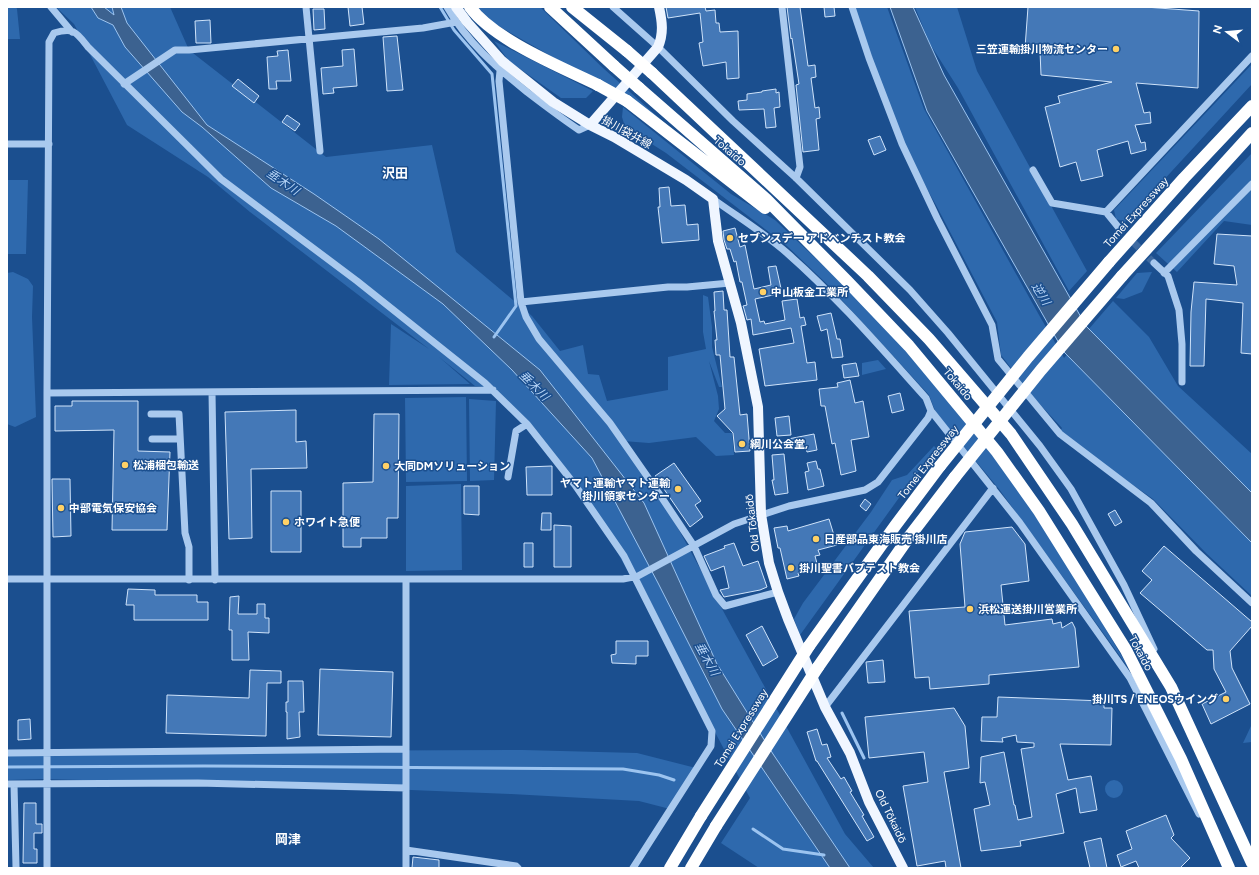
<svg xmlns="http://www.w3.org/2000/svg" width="1259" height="875" font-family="Figtree,'Noto Sans JP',sans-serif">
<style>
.green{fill:#2e69ad}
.water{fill:#3c6290;stroke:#9cc4f0}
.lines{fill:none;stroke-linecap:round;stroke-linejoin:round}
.stream{stroke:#9cc4f0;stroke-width:3}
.building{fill:#4478b7;stroke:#cfe3fa}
.minor-tunnel{stroke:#3d69a0;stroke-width:7;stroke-dasharray:7 3.5;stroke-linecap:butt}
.minor{stroke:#a9c9ee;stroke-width:7}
.major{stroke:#f0f6ff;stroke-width:10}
.highway{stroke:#fff;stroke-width:12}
.highway-bridge{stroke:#fff;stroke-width:12}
.poi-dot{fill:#ffd166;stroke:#1b4f8f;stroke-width:1.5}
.labels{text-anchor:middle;stroke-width:3;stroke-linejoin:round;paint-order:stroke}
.poi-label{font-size:11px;font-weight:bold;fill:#fff;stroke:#1b4f8f;text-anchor:start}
.street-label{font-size:11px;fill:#fff;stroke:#1b4f8f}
.water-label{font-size:12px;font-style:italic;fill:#b5d3f5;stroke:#1b4f8f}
.quarter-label{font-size:13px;font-weight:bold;fill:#fff;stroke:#1b4f8f}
</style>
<rect width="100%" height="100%" fill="#1b4f8f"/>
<path class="green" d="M7,7H16L17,9L20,39H7Z
M56,7H170L189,50L326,157L432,145L456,252L532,316L560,351L583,345L588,374L599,375L607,401L668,390V357L706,349L703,332V295L708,297L712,327V347L722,387H719L709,361L718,396L719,409L714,421L725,433H732L734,455L716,456L696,437L649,443L623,441L662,499L845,834L874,868H759L721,843L750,798L675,657L599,519L494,388L475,386L439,357L470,384L389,385L391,324L429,349L250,212L208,177L127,125L74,24Z
M477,7H540L603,68L696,151L572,68L495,24Z
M852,7H887L924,109L1039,315L1064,358L1113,301L1149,337L1178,386L1252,454V596L1207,554L1153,499L1059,433L1062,428L1035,399L1001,355L997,322L936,205L902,144Z
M915,7H957L977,71L1087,271L1069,291L958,88L930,44Z
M494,41L593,91L586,98H561L509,61Z
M1252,64V84L1125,222L1116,219L1114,210Z
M623,107L731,194L775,220L843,284L906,351L996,460L1033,512L1085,594L1130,670L999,489L936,413L929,395L828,285L787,246L666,153L625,127L622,117Z
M1252,153V225L1224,221L1177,272L1156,253Z
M7,180H28L26,254H7Z
M13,272L28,279L33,286L32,317L36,417L15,427L7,424V273Z
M1152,272L1142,292L1124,299L1116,298L1137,273Z
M878,360L886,369L862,375V363Z
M466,397L467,481L406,482L405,398Z
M469,399L496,401L494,480L470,481Z
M934,446L937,449L914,477L800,635L794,619L803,603L871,512L892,480L907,475Z
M461,484L462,570L406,571V486Z
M1251,726H1252V742L1243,743Z
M523,750L637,753L696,768L670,809L639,801L511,794L312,786L43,779L7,780V752Z
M1105 789a9 9 0 1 1 18 0a9 9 0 1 1-18 0Z"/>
<path class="water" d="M91,7H104L114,15L112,7H121L127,23L207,125L314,194L379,239L540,370L644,503L717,664L773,754L850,868H830L722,709L658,583L592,458L512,370L443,304L336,226L271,188L202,127L182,112L125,47L113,25L98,18Z
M890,7H913L944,75L1086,326L1252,493V543L1064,352L927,111Z"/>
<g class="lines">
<path class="stream" d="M440,7L454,30L492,74L516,306L494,337
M842,713L864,758
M7,767L204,766L623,769L659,775L674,780
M753,829L783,849L824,855"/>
</g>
<path class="building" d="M348,7H362L364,24L350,26Z
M666,7H705L706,11L715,10L716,23H719L720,32L738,31L739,78L727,79L726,62L703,66L699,43L703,42L700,13L668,18Z
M787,7H800L808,66L815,65L816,77L811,78L815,108L819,107L820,118L816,119L819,150L803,152L796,85L799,84L792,38L791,39Z
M824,7H834L835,16L825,17Z
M1028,7H1145L1199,11L1198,88L1136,83L1144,113L1150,112L1151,123L1135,125L1141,143L1145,142L1146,150L1131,154L1128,141L1097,150L1103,176L1081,181L1076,162L1060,167L1045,107L1060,103L1058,96L1112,82L1041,75L1040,51L1025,48Z
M313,9H324L325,29L314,30Z
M210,20L211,43H196L195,21Z
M397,36L403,90L387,91L383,37Z
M354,49L357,86L333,88L334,93L323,94L321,68L343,66L342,50Z
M288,50L291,81H276L277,89H269L267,57L278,56L277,51Z
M238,79L259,96L254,103L232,86Z
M776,89V93L779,92L780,107L774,108L776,127L766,128L764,109L739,110L738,101L747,100V94L762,92V91Z
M287,115L300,124L295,131L282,122Z
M880,136L886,150L874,155L868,140Z
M669,187L671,206L685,205L687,225L698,224L699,240L662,243L658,207H660L659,188Z
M735,228L740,247L745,245L754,289L771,285L768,267L776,266L782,293L755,299L760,322L764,321L765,324L785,320L782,301L797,299L800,318L804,317L806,325L801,326L807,363L815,362L817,380L765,386L759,349L794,343L791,328L753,335L751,319L747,320L744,309L743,306L747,305L742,282H740L736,261L734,262L730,249H727L724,240L723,231Z
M1217,234L1252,236V354L1241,353L1243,303L1206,299L1204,366H1190L1191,312L1194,282L1237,285L1234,266L1214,264Z
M723,291L724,310H727L730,357H734L740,415L747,414L750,451L735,452L733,433L717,416L725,409L720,355H716L715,340H717L714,311H715L714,292Z
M831,313L837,339H840L843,357L832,358L827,329L821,331L817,316Z
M856,363L859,376L844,378L842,365Z
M850,380L855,403L863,401L869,437L851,440L856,471L841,475L835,443L832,444L825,406H821L819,389L838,387L837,383Z
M900,393L904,410L892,413L888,396Z
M72,401H138V451L170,452L167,530H112L114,430L55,431V406H72Z
M296,410V442L306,441L307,468L251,469L252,538L229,539L225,412Z
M374,414H399L398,518H387V538H361V547H343V483L373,482Z
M789,416L791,435L777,436L775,418Z
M814,434L817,450L807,452L805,445L790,448L788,439Z
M784,454L788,493L775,495L772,480H774L772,455Z
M816,461L818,469H820L824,486L808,490L805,472L809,471L807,463Z
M674,463L701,501L695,505L703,517L690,527L655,476Z
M552,466V495H527L526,467Z
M52,479H70L71,536L53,537Z
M464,486H479V515L464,514Z
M271,491H301V552H271Z
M865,499L871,504L866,511L860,506Z
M1115,510L1122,522L1115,526L1108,514Z
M542,513H551V530H541Z
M829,519L837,545L818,550L820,555L815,556L818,567L798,573L799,576L787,579L780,548H778L774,528L787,526L788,531Z
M554,525L571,526V567H554Z
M1012,527L1025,544L1029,581L1001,585L1005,625L1052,619L1053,624L1061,622L1062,628L1072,622L1075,628L1079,667L989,675V684L930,689L929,677L915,678L909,611L965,607L960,544L965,532Z
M524,543H533V567H524Z
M734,543L743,566L758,561L767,587L760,590L724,597L720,590L729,588L724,566L711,571L704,556L725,548L724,546Z
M1164,546L1252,622V626L1230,651L1232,668L1250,704L1211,724L1202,704L1226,692L1214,669L1213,650H1207L1140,593L1152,580L1142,571Z
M128,589L155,590V595H197V602H208V620H134V605H126Z
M239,596L238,614H257V604H265V618H269V633L248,632L249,660H232V630H229L230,597Z
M762,626L778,657L763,666L746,635Z
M616,641H648V656H636V664L612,663L611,655L616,654Z
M883,660L885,682L868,683L866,662Z
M320,669L393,672L391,737L318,735Z
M250,670L281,671V683H267L266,736L166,733L167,695L249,698Z
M288,681H303L304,712H299L300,737L287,739V712H286V702H288Z
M998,697L1104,701V708H1112L1111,745L1060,744L1068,780L1091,776L1097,810L1080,813L1076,788L1056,794L1064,833L1020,841L1021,846L981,851L974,809L990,805L985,782L980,783L981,757L1004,752L1014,805H1015L1018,820L1032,817L1021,749L1034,747V743L1017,742L1016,735L1002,738L1003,742L981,741L982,717H997Z
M954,708L965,726L969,768L944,772L961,868H946L945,861L917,866L903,786L928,782L924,752L869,758L865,717Z
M30,719L31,739L18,740V720Z
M817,729L822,745L827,744L831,757L827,758L841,779L844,777L852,791L850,792L864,815L862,816L874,837L867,841L817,761H816L807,732Z
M24,803H36V824H42V833H34V849H37V863H23Z
M1166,815L1174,835L1171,838L1190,858L1180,868H1139L1136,861L1121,867L1117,855L1132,849L1126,831Z
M1101,838L1107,868H1090L1084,842Z
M413,857L439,860V868H412Z"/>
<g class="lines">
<path class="minor-tunnel" d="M1119,228L1154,263"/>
<path class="minor" d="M51,7L72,32
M306,7L320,151
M447,7C467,42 496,67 527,92C544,105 561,118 579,130L590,125
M613,7L658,47L733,121L796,178L910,290L948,333L1040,446L1071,489L1124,585L1154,649
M782,7L800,167L796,178
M852,7L869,58L902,144L937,218L992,325L998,359L1060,434L1151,503L1196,551L1252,603
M500,71L499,81L521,302L526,317L539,339L610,423L656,489L694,546L716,595L725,606L778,592
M124,84L175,50H189L423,28L456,22
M7,144H49
M1033,170L1052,203L1106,212L1119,228
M1106,212L1252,56
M1154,263L1168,276L1179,310L1182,344V382
M1164,273L1252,184
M521,302L668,287H687L730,283
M493,390L47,393L49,42L54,33C74,27 76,32 88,47L221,179L357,281L485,383L527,424L575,485L624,556L712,731L711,746L633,868
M212,392L215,580
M931,411L1020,523L1130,678L1199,814
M151,414H179L185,533L189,547V580
M152,439H180
M508,477L516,431L527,424
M7,579H623L638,576L734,524L789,506L865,490L878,482L928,418L931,411L926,398C881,348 837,297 787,253C764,233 738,217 713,199
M825,707L993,488
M7,753L406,749
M7,784L198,783L406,788
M14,784L16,867
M406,850L516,866L518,868
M47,868V393
M406,868V580"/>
<path class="major" d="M456,7L467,22L502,61L553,102L590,125L614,137L686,180L713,199L718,241L741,323L758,407L761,514L769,563L778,592L788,619L825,707L850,753L869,802L903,868
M590,125L658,47C664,33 662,21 659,7"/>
<path class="highway" d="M470,7C494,40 561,67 598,85
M550,7L614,66
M572,7L627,51
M652,73L868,276L929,339L1011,434L1072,524L1171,687L1252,863
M639,88L766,199L847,281L909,346L997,452L1039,511L1126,650L1181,759L1229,868
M627,101L765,208
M1109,262L1184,178L1252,106
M1122,276L1252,133
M809,646L895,526L940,466
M818,667L909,537L955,477
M670,868L701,816
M691,868L716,826"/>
<path class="highway-bridge" d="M627,51L652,73
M614,66L639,88
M598,85L627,101
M940,466L1028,357L1109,262
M955,477L1041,370L1122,276
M701,816L809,646
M716,826L818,667"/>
</g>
<g class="poi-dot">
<circle cx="1116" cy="49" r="4"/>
<circle cx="730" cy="238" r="4"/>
<circle cx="763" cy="292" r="4"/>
<circle cx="742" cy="444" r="4"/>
<circle cx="125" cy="465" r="4"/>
<circle cx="386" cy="466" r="4"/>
<circle cx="678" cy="489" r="4"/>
<circle cx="61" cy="508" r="4"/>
<circle cx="286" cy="522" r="4"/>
<circle cx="816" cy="539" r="4"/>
<circle cx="791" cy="568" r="4"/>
<circle cx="970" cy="609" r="4"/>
<circle cx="1226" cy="699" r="4"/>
</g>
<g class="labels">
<g class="poi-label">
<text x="1108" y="53" text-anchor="end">三笠運輸掛川物流センター</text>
<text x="738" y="242">セブンスデー アドベンチスト教会</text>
<text x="771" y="296">中山板金工業所</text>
<text x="750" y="448">綱川公会堂,</text>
<text x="133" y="469">松浦梱包輸送</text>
<text x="394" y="470">大同DMソリューション</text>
<text x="670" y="487" text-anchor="end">ヤマト運輸ヤマト運輸<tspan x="670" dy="13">掛川領家センター</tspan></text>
<text x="69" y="512">中部電気保安協会</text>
<text x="294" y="526">ホワイト急便</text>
<text x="824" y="543">日産部品東海販売 掛川店</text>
<text x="799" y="572">掛川聖書バプテスト教会</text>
<text x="978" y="613">浜松運送掛川営業所</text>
<text x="1218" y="703" text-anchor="end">掛川TS / ENEOSウイング</text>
</g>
<g class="street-label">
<text transform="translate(627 132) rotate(29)" y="4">掛川袋井線</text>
<text transform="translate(730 151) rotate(41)" y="4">Tokaido</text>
<text transform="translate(1136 212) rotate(-48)" y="4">Tomei Expressway</text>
<text transform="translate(958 384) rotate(50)" y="4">Tokaido</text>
<text transform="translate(928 462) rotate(-52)" y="4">Tomei Expressway</text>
<text transform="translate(752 523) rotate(-97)" y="4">Old Tōkaidō</text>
<text transform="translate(1141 653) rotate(62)" y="4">Tokaido</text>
<text transform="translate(741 728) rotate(-58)" y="4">Tomei Expressway</text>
<text transform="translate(891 816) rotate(64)" y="4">Old Tōkaidō</text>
</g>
<g class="water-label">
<text transform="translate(283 182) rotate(34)" y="4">垂木川</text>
<text transform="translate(1041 294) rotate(58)" y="4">逆川</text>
<text transform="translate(534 386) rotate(45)" y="4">垂木川</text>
<text transform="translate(707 659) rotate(61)" y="4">垂木川</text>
</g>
<g class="quarter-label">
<text x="395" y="178">沢田</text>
<text x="288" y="844">岡津</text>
</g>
</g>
<rect width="1259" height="875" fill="none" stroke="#ffffff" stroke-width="16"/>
<g transform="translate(1227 32) rotate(286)" stroke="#1b4f8f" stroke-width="3" paint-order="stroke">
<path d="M0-3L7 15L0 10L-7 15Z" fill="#ffffff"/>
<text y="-6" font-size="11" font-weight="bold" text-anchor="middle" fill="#ffffff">N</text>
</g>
</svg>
